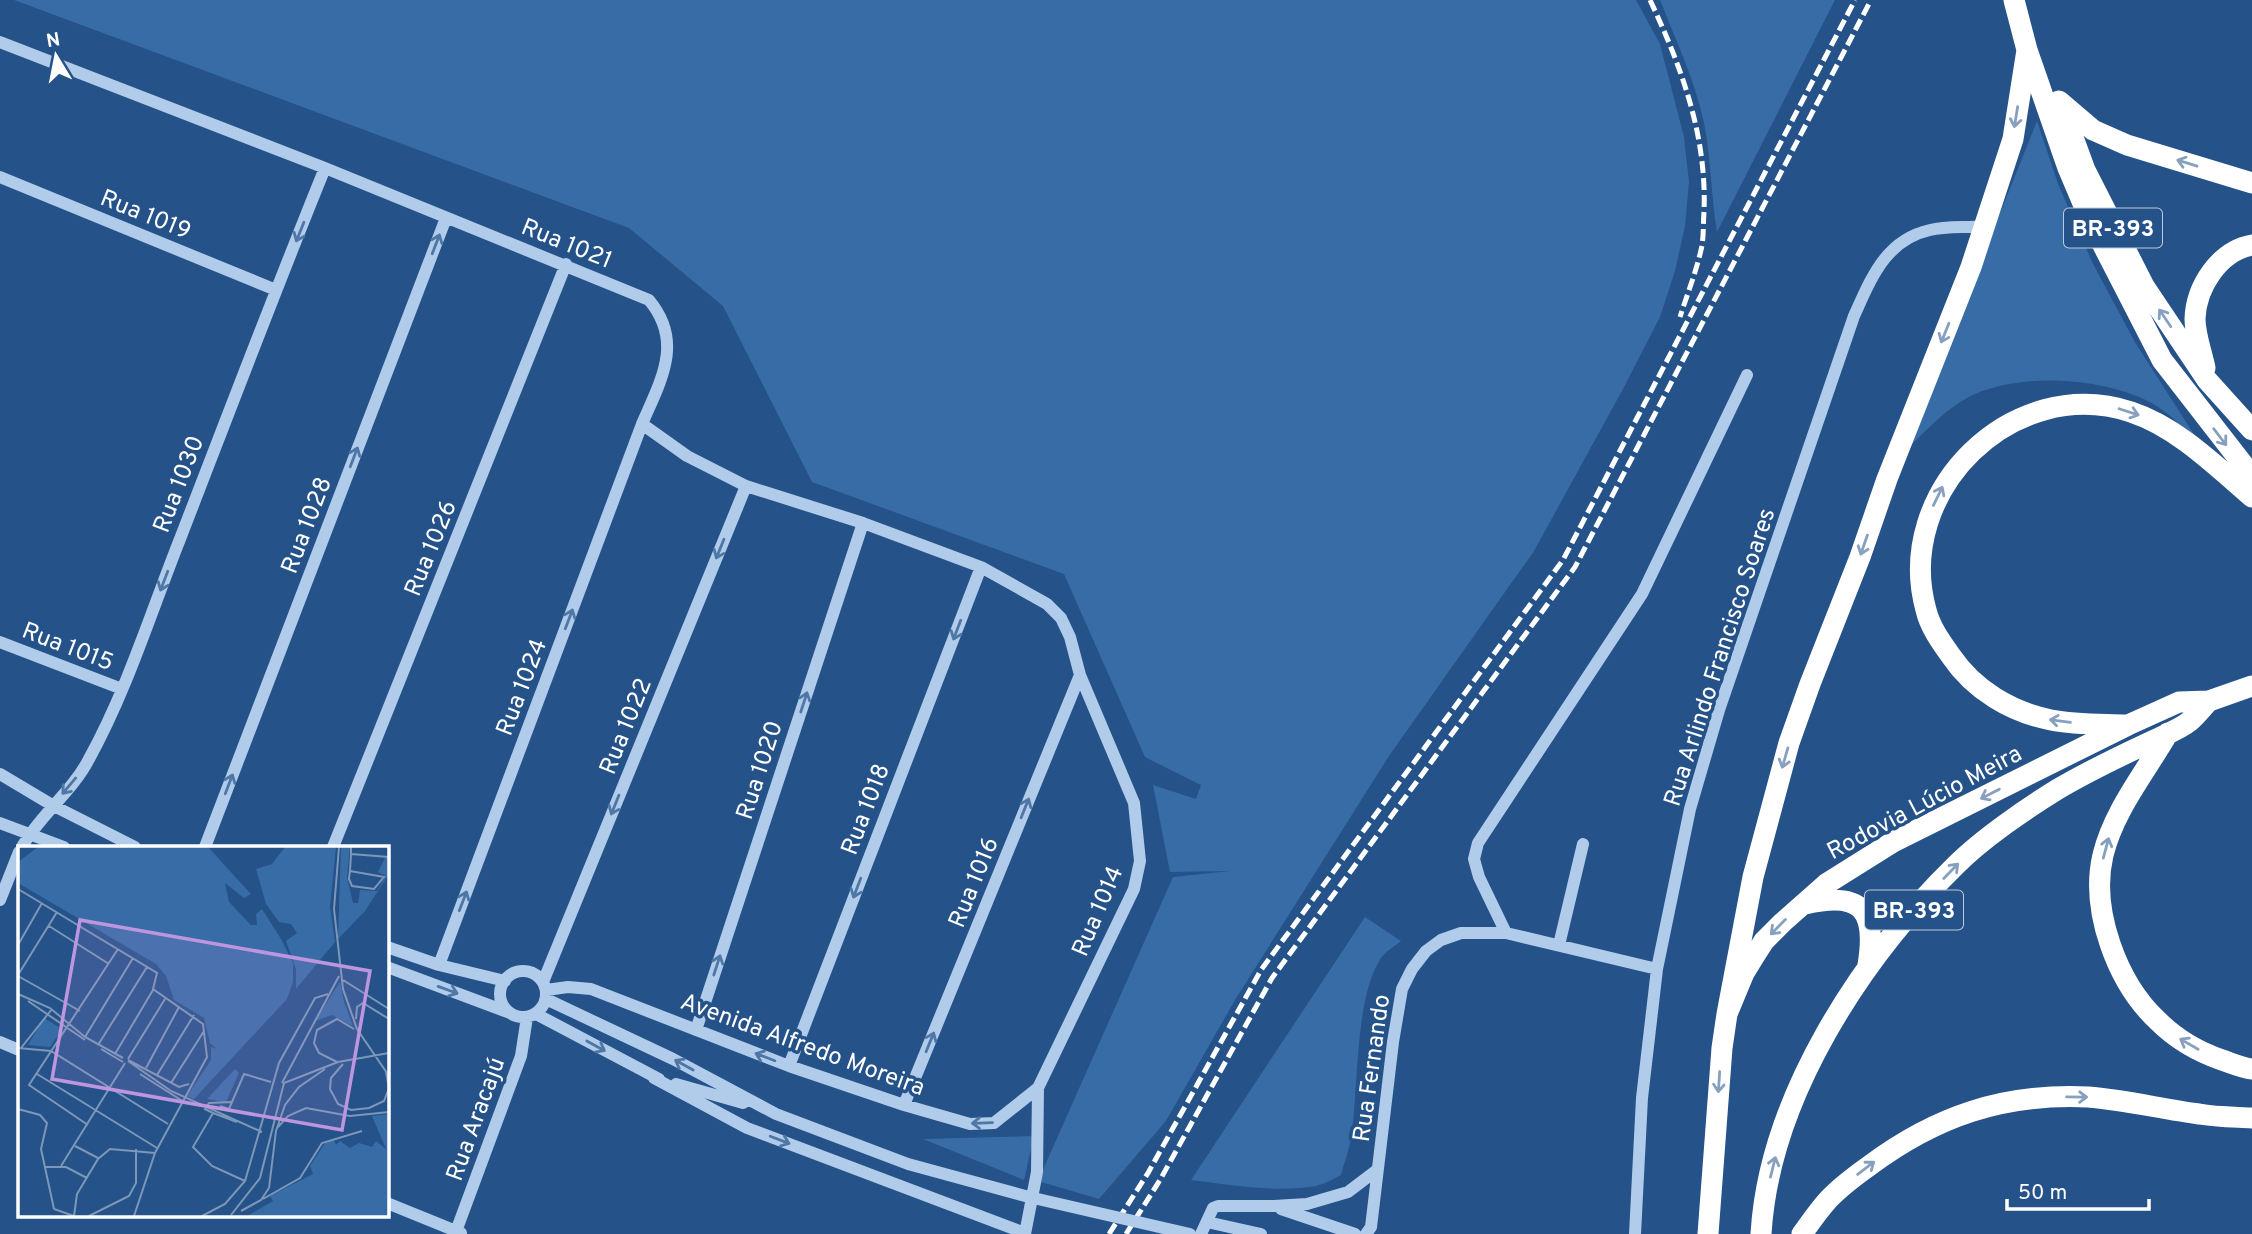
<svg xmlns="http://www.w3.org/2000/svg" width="2252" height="1234" font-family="Overpass,sans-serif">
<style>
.green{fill:#386ca6}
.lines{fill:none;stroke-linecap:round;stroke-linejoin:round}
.minor{stroke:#b1ccea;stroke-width:12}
.highway{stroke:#fff;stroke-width:21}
.rail{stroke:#fff;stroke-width:5;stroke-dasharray:12 5;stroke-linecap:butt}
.minor-bridge{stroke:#b1ccea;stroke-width:12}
.oneway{stroke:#87a0be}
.oneway2{stroke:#4e77a6}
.labels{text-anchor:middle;stroke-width:7;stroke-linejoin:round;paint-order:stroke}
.shield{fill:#245289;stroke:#bdcbdc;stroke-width:2}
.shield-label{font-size:23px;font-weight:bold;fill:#fff}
.street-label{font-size:24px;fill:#fff;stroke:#245289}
.inset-road{fill:none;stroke:#7c97b8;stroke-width:2}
.view{fill:#bd96df;fill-opacity:0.15;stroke:#bd96df;stroke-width:3.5}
.inset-edge{fill:none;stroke:#fff;stroke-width:3.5}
</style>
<rect width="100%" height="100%" fill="#245289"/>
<path class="green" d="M14,0H1636L1660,44L1684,137L1689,182L1685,226L1675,271L1660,317L1623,389L1534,551L1389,756L1235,1000L1166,1121L1099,1199L1038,1181L1173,877L1230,871L1170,872L1153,785L1196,799L1201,785L1145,757L1064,574L812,482L723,306L629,228Z
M1660,0H1835L1717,232C1711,195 1711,159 1704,123C1695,80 1676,41 1660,0Z
M2037,121L2058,184L2093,264L2136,344L2197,439C2183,428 2170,414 2155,405C2106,377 2017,371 1967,398C1943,411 1924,433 1905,451Z
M1365,917L1401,941C1395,946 1385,952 1381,958C1354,999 1359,1090 1351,1138C1349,1151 1344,1163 1341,1175C1333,1179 1325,1184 1316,1186C1275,1193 1232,1185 1191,1180Z
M1034,1136L1024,1180L923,1139Z"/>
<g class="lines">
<path class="minor" d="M0,42L325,168L649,300C684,342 661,380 642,424L687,456L746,486L863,523L981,567L1047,604L1061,618L1070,637L1080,675L1134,803L1140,861L1134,889L1038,1088L1037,1172L1025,1234
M0,177L276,290
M0,642L122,689
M0,774L52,805L135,847
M0,823L64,847
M22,847C40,815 72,792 89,759C127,690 151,612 180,539C228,415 275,291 325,168
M205,847L446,218
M333,847L566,264
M0,900L19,852
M1506,933L1479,877L1474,859L1478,843L1642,594L1747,375
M1559,945L1583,844
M387,947L439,965L505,981
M439,965L642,424
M387,967L510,1013
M500 994a23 23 0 1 1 46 0a23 23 0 1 1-46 0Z
M543,982L746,486
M546,990L568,987L591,989L789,1066L904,1105L970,1124L994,1123L1038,1088
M546,999L673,1059L776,1114L908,1164L1029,1197
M536,1014L659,1079
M696,1030L863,523
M0,1042L19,1050
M789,1066L981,567
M654,1078L747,1128L1025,1233
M676,1084L743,1103
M904,1105L1080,675
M387,1203L461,1233
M1281,1209L1355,1234
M1207,1222L1261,1234
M455,1234L521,1056L527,1017
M1201,1234L1213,1208L1218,1206H1274L1307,1204L1348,1192L1377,1170
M1366,1234L1371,1227L1393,1042L1402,989L1412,969L1426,951L1441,940L1461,933H1506L1657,969
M1635,1234L1642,1098L1657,969L1690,809L1719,710L1854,316C1871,279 1885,240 1930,230C1947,226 1967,228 1984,226"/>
<path class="highway" d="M2014,0L2027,50L2068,168L2090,220L2162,360L2252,476
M2059,101L2093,130L2127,145L2252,183
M2066,118L2085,170L2144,286L2207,380L2252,430
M2205,368C2202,353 2195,335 2195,319C2196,287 2219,251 2252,245
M2126,725C2101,724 2076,725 2051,720C2011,712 1974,690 1951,656C1941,642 1930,627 1926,610C1893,491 2013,373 2131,412C2177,427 2216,466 2252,497
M2168,733C2145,773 2114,810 2103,855C2090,910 2117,983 2158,1021C2175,1038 2199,1052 2222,1060C2231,1063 2242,1068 2252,1069
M1805,904C1861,891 1877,909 1868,965
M1727,1014L1753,877L1789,743L1810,684L1860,557L1887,479L1971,267L2013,139L2027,50
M1708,1234L1722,1048L1727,1014L1744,973L1755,955L1764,941L1783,922L1826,884L1893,842L2128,725L2179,702L2209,701L2252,686
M1761,1234C1769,1098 1861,958 1956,865C1982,839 2027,808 2058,789C2087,772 2118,757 2148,743C2162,736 2179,730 2190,721C2197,715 2203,707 2209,701
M1802,1234C1810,1223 1818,1211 1828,1200C1840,1187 1855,1176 1869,1166C1936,1116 2004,1093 2088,1097C2126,1100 2161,1109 2199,1114C2216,1117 2234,1117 2252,1118"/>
<path class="rail" d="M1650,0C1682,68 1707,136 1704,212C1703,224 1704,238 1701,250C1696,272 1687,295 1680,317
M1109,1234L1148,1173L1261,970L1563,560L1855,0
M1126,1234L1160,1180L1272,978L1575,567L1871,0"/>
<path class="minor-bridge" d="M1029,1197L1190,1234"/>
</g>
<defs><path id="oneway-shaft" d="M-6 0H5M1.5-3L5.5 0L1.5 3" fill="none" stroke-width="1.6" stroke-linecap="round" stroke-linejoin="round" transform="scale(1.75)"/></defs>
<g class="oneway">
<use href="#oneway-shaft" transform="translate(2016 117) rotate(99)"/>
<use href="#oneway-shaft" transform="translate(2187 163) rotate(-163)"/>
<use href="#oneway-shaft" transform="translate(2165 318) rotate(-124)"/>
<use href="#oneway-shaft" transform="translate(1945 333) rotate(112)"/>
<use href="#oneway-shaft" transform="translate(2129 412) rotate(18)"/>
<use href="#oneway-shaft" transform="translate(2220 437) rotate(53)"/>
<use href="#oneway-shaft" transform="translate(1938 496) rotate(-64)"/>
<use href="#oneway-shaft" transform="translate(1864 545) rotate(109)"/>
<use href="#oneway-shaft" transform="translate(2060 721) rotate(-172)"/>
<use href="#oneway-shaft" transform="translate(1785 758) rotate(106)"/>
<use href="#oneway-shaft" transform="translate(1990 794) rotate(153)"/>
<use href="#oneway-shaft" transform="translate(2106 848) rotate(-75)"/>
<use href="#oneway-shaft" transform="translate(1951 871) rotate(-46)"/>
<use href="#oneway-shaft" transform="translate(1778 927) rotate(135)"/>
<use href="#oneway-shaft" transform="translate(2189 1044) rotate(-150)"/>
<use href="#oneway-shaft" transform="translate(1719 1082) rotate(94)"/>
<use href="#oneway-shaft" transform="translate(2077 1097) rotate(1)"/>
<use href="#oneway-shaft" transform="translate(1773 1167) rotate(-76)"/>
<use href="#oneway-shaft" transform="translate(1866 1168) rotate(-37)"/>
</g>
<g class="oneway2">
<use href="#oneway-shaft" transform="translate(300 232) rotate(112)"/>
<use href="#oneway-shaft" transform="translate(436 244) rotate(-69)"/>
<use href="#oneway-shaft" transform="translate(354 457) rotate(-69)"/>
<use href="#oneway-shaft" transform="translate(720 549) rotate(112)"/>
<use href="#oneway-shaft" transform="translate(164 581) rotate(111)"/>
<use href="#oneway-shaft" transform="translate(569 619) rotate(-69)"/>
<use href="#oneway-shaft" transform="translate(957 630) rotate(111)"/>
<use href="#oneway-shaft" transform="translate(804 702) rotate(-72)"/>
<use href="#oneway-shaft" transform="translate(229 784) rotate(-69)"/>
<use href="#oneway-shaft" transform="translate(69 786) rotate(130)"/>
<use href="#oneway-shaft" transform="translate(615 805) rotate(112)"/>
<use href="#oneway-shaft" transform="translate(1025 808) rotate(-68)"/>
<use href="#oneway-shaft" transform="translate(857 888) rotate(111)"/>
<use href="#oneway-shaft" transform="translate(463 901) rotate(-69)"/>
<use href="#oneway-shaft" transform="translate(717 965) rotate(-72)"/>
<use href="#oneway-shaft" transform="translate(448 990) rotate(20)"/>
<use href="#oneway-shaft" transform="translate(930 1042) rotate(-68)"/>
<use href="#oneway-shaft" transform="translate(596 1046) rotate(29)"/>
<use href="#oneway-shaft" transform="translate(765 1057) rotate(-159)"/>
<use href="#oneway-shaft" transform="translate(684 1065) rotate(-151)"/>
<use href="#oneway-shaft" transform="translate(982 1123) rotate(178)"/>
<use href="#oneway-shaft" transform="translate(780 1140) rotate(21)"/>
</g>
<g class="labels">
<g class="shield">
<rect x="2064" y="208.5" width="98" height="39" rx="5"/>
<rect x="1865" y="890.5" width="98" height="39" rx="5"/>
</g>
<g class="shield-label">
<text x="2113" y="236">BR-393</text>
<text x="1914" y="918">BR-393</text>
</g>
<g class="street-label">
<text transform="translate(146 214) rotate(22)" y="8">Rua 1019</text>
<text transform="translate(567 243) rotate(22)" y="8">Rua 1021</text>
<text transform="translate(178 484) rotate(-69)" y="8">Rua 1030</text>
<text transform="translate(306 525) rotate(-69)" y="8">Rua 1028</text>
<text transform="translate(430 548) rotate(-68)" y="8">Rua 1026</text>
<text transform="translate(68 646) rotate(21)" y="8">Rua 1015</text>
<text transform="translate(1719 657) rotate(-72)" y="8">Rua Arlindo Francisco Soares</text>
<text transform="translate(521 687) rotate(-69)" y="8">Rua 1024</text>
<text transform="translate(625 726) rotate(-68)" y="8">Rua 1022</text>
<text transform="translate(759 770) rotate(-72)" y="8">Rua 1020</text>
<text transform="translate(1924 802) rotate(-28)" y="8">Rodovia Lúcio Meira</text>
<text transform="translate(865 809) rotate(-69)" y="8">Rua 1018</text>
<text transform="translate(973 882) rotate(-68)" y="8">Rua 1016</text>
<text transform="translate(1097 911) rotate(-67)" y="8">Rua 1014</text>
<text transform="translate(803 1044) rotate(20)" y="8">Avenida Alfredo Moreira</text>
<text transform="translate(1371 1068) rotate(-82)" y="8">Rua Fernando</text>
<text transform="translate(475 1119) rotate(-70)" y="8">Rua Aracajú</text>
</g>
</g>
<g transform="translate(18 846)">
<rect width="371" height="371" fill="#245289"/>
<path d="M20,1H190L233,48L226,52L207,37L211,56L233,79H239L238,68L244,63L263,93L275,117V136L269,153L176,253L169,250L193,214V201L199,203L192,197L186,172L156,154L148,130L138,118L0,37V16ZM267,1H318L312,61L317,96L278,143V123L268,95L279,87L273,78L261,76L248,58L238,23L254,18ZM323,1H332L329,31L335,57H340L342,44L359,45L368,30L360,26L367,12H371V28L347,65L320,93ZM322,136L326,156L335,180L314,169L297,175ZM26,172L44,183L32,201L10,199ZM217,223L221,227L208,256L189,253ZM371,268V370H229L255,355L252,350L295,328L292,320L307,297L316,294L318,299L322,295L332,302L341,297L354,301L358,295L368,303L354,270Z" fill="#386ca6"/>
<path class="inset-road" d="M321,1L316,63L325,143L339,183L371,230M333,8L371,11M332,25L366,31L356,43L334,40L331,33V32L332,25L333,8V1M0,43L139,127L135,143L185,178L189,211L137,307L116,370M31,80L91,118M0,99L24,57M0,129L39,66M0,130L62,165M325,134L371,163M0,148L32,162L67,191L105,212M10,155L67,194M338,173L339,161L345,157L371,173M67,191L115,112M80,199L129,121M0,202L33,205L150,278M3,202L34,163M83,203L105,216M97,208L135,144M110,213L147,153M110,214L161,241L171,238M110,215L153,245L244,286M319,216L301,207L296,197L299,184L319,173L336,183M325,218L313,232L312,243L320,258L333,264L351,262L366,255L371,242L368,226M128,222L161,161M19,228L139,302M122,228L166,256M139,229L176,169M153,237L186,185M264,237L321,130M213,256L191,257L187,263L195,267L175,301L194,320L227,335M202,260L211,263L226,228L253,236M0,263L22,269L29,277L23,303L36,363M195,267L219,276M70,279L11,239L100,103M260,281L270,270L288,262L332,270L371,266M57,300L80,312M43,320L107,217M27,321H48L69,332M59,348L80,313L92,303L137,307M245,353L282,332L304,297L344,285M36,363L56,370M223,365L243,354L251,342L258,285L267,259L281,241L307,223M213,369L242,332L266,237L320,216L371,207M56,370L59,348M71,370L111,350L118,337V303M184,370L207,358L227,335L261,217L297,152L310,148"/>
<path class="view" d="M62,74L352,125L324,284L34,233Z"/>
<rect width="371" height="371" class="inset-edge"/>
</g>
<g transform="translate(56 56) rotate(350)" stroke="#245289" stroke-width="5" paint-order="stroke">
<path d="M0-5L12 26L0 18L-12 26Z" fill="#ffffff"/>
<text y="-10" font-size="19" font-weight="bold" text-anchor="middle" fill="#ffffff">N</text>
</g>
<path d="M2007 1199v10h142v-10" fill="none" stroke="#ffffff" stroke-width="3.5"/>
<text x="2018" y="1199" font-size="21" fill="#ffffff" stroke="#245289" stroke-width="5" paint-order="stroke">50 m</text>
</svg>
